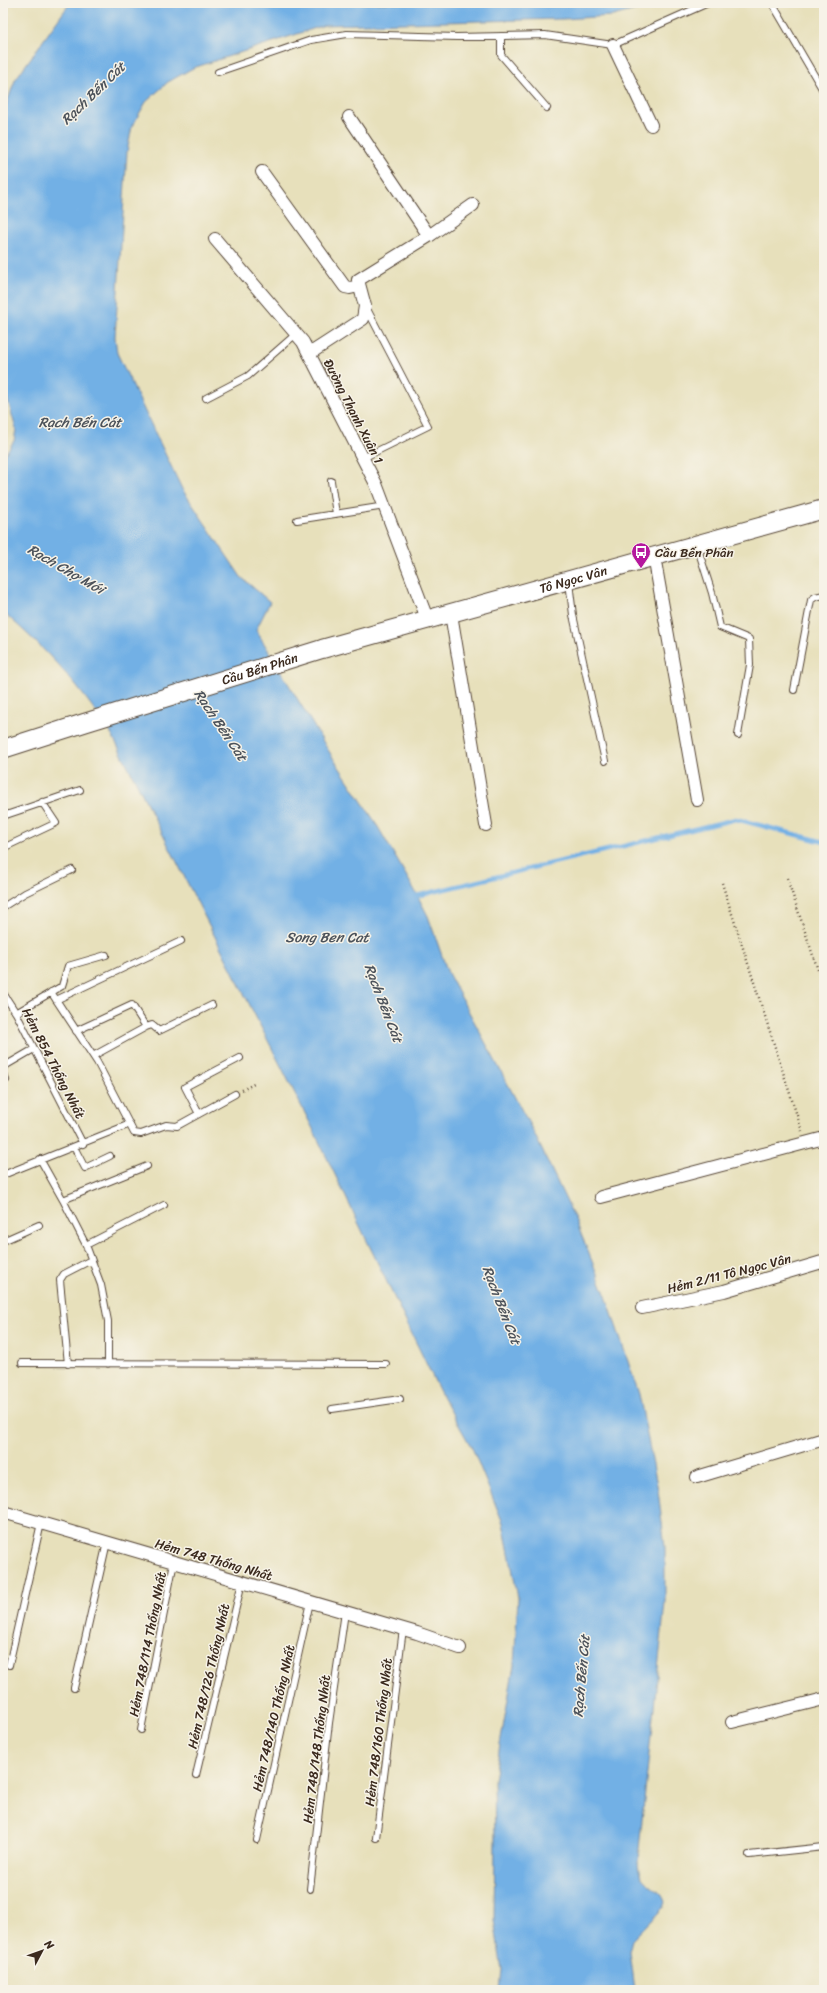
<svg xmlns="http://www.w3.org/2000/svg" width="827" height="1993" font-family="Sriracha,sans-serif">
<style>
.water{fill:#72b0e5;stroke:#566d82}
.lines{fill:none;stroke-linecap:round;stroke-linejoin:round}
.stream{stroke:#72b0e5;stroke-width:4.5}
.service-casing{stroke:#554536;stroke-width:8}
.minor-casing{stroke:#554536;stroke-width:14}
.secondary-casing{stroke:#554536;stroke-width:20}
.path{stroke:#554536;stroke-width:2.5;stroke-dasharray:1 3;stroke-linecap:butt}
.service{stroke:#fff;stroke-width:6}
.minor{stroke:#fff;stroke-width:12}
.secondary{stroke:#fff;stroke-width:18}
.labels{text-anchor:middle;stroke-width:3;stroke-linejoin:round;paint-order:stroke}
.street-label{font-size:13px;fill:#3b2a1e;stroke:#f7f3e8}
.poi-label{font-size:13px;fill:#3b2a1e;stroke:#f7f3e8;text-anchor:start}
.water-label{font-size:14px;font-style:italic;fill:#4c525a;stroke:#f7f3e8}
</style>
<rect width="100%" height="100%" fill="#f7f3e8"/>
<filter id="ink" filterUnits="userSpaceOnUse"><feTurbulence type="fractalNoise" baseFrequency=".025" numOctaves="2"/><feDisplacementMap in="SourceGraphic" scale="8" xChannelSelector="R" yChannelSelector="G"/><feConvolveMatrix kernelMatrix="1 2 1 2 8 2 1 2 1" color-interpolation-filters="sRGB"/></filter>
<filter id="wash" filterUnits="userSpaceOnUse"><feTurbulence type="fractalNoise" baseFrequency=".012" numOctaves="4" result="noise"/><feDisplacementMap in="SourceGraphic" scale="16" xChannelSelector="R" yChannelSelector="G"/><feGaussianBlur stdDeviation="0.9" result="paint"/><feColorMatrix in="noise" values="0 0 0 0 0 0 0 0 0 0 0 0 0 0 0 0 0 1.4 0 .05"/><feComposite in="paint" operator="in"/></filter>
<g filter="url(#wash)">
<rect width="100%" height="100%" fill="#e7e0bb"/>
<path class="water" d="M70,3H662L613,16L563,19L325,25L193,68L168,82L146,102L132,126L127,152L115,337L117,353L182,489L241,577L270,602L256,630L333,758L374,820L414,889L428,916L448,973L533,1131L575,1219L606,1296L639,1394L658,1490L665,1547V1603L638,1858C638,1862 638,1869 640,1874C645,1886 662,1889 665,1902L663,1908L632,1940L629,1951L634,1990H500L502,1970L494,1920L495,1841L494,1779L514,1665L518,1598L503,1523L473,1450L441,1394L311,1125L111,733C77,683 48,651 3,612V457L14,441L16,429L3,384V114L15,80Z"/>
<g class="lines">
<path class="stream" d="M412,897L736,819L824,842"/>
</g>
</g>
<g filter="url(#ink)">
<g class="lines">
<defs>
<path id="service" d="M772,3L824,92
M501,36V55L547,108
M218,72L311,40L347,34L457,37L545,35L613,45L708,3
M206,398L248,376L296,334
M363,458L428,426L367,309
M331,481L336,514
M297,520L385,506
M697,546L712,593L720,627L749,639L750,665L738,735
M569,582L573,615L605,761
M794,690L811,600L815,597L824,595
M3,816L80,790
M3,848L56,823L42,802
M3,907L25,893L72,870
M51,992L97,1062L134,1133L141,1134L166,1125L177,1126L235,1094
M3,993L16,1013L83,1144
M56,1000L181,941
M16,1013L62,986L68,966L106,955
M76,1031L132,1005L146,1027
M93,1056L146,1027L152,1025L159,1031L212,1005
M3,1067L34,1049
M3,1074L6,1080
M199,1114L185,1087L240,1058
M74,1147L85,1168L110,1156
M40,1159L63,1200L86,1245L164,1205
M3,1175L130,1124
M63,1200L147,1166
M3,1241L39,1225
M86,1245L101,1285L108,1321V1364
M22,1363L386,1364
M68,1364L60,1280L64,1274L91,1260
M332,1409L400,1399
M9,1665L41,1523
M74,1688L107,1542
M141,1730L174,1562
M196,1775L242,1582
M376,1838L403,1629
M257,1840L310,1602
M749,1855L824,1847
M310,1889L329,1723L345,1612"/>
<path id="minor" d="M613,45L651,125
M349,117L429,236
M262,172L345,287L350,288L359,286
M215,239L303,342L376,484L428,621
M309,354L363,319L365,306L358,280L429,236L473,205
M654,556L697,800
M451,614L486,825
M601,1197L824,1138
M642,1308L724,1291L822,1262
M697,1477L824,1439
M3,1512L417,1633L460,1648
M732,1722L824,1699"/>
<g id="secondary">
<path id="s1" d="M3,749L84,723L322,649L824,509"/>
</g>
</defs>
<use href="#service" class="service-casing"/>
<use href="#minor" class="minor-casing"/>
<use href="#secondary" class="secondary-casing"/>
<path class="path" d="M787,878L824,988
M722,883L802,1131
M242,1090L254,1084"/>
<use href="#service" class="service"/>
<use href="#minor" class="minor"/>
<use href="#secondary" class="secondary"/>
</g>
</g>
<defs>
<symbol id="bus-pin" viewBox="-11 -11 22 30"><path d="M0 17L-7.5 6A9.5 9.5 0 1 1 7.5 6Z" fill="#b5179e" stroke="#f7f3e8"/><path d="M-5-6H5V4H4V6H2V4H-2V6H-4V4H-5ZM-3.5-4V0h7V-4ZM-3.5 1.2v1.5H-2V1.2ZM2 1.2v1.5H3.5V1.2Z" fill="#fff"/></symbol>
</defs>
<g fill-rule="evenodd">
<use href="#bus-pin" x="630" y="541" width="22" height="30"/>
</g>
<g class="labels">
<g class="street-label">
<text transform="translate(354 411) rotate(63)" y="5">Đường Thạnh Xuân 1</text>
<text dy="5" stroke="none"><textPath href="#s1" startOffset="595">Tô Ngọc Vân</textPath></text>
<text dy="5" stroke="none"><textPath href="#s1" startOffset="269">Cầu Bến Phân</textPath></text>
<text transform="translate(54 1063) rotate(63)" y="5">Hẻm 854 Thống Nhất</text>
<text transform="translate(729 1273) rotate(-14)" y="5">Hẻm 2/11 Tô Ngọc Vân</text>
<text transform="translate(214 1559) rotate(16)" y="5">Hẻm 748 Thống Nhất</text>
<text transform="translate(147 1644) rotate(-79)" y="5">Hẻm 748/114 Thống Nhất</text>
<text transform="translate(208 1676) rotate(-77)" y="5">Hẻm 748/126 Thống Nhất</text>
<text transform="translate(273 1718) rotate(-77)" y="5">Hẻm 748/140 Thống Nhất</text>
<text transform="translate(378 1732) rotate(-83)" y="5">Hẻm 748/160 Thống Nhất</text>
<text transform="translate(316 1749) rotate(-83)" y="5">Hẻm 748/148 Thống Nhất</text>
</g>
<g class="poi-label">
<text x="655" y="557">Cầu Bến Phân</text>
</g>
<g class="water-label">
<text transform="translate(93 93) rotate(-44)" y="5">Rạch Bến Cát</text>
<text x="80" y="427">Rạch Bến Cát</text>
<text transform="translate(66 569) rotate(30)" y="5">Rạch Chợ Mới</text>
<text transform="translate(221 725) rotate(56)" y="5">Rạch Bến Cát</text>
<text x="327" y="942">Song Ben Cat</text>
<text transform="translate(384 1003) rotate(69)" y="5">Rạch Bến Cát</text>
<text transform="translate(502 1305) rotate(69)" y="5">Rạch Bến Cát</text>
<text transform="translate(581 1676) rotate(-85)" y="5">Rạch Bến Cát</text>
</g>
</g>
<rect width="827" height="1993" fill="none" stroke="#f7f3e8" stroke-width="16"/>
<g transform="translate(42 1951) rotate(49)" stroke="#f7f3e8" stroke-width="3" paint-order="stroke">
<path d="M0-3L7 15L0 10L-7 15Z" fill="#3b2a1e"/>
<text y="-6" font-size="11" font-weight="bold" text-anchor="middle" fill="#3b2a1e">N</text>
</g>
</svg>
